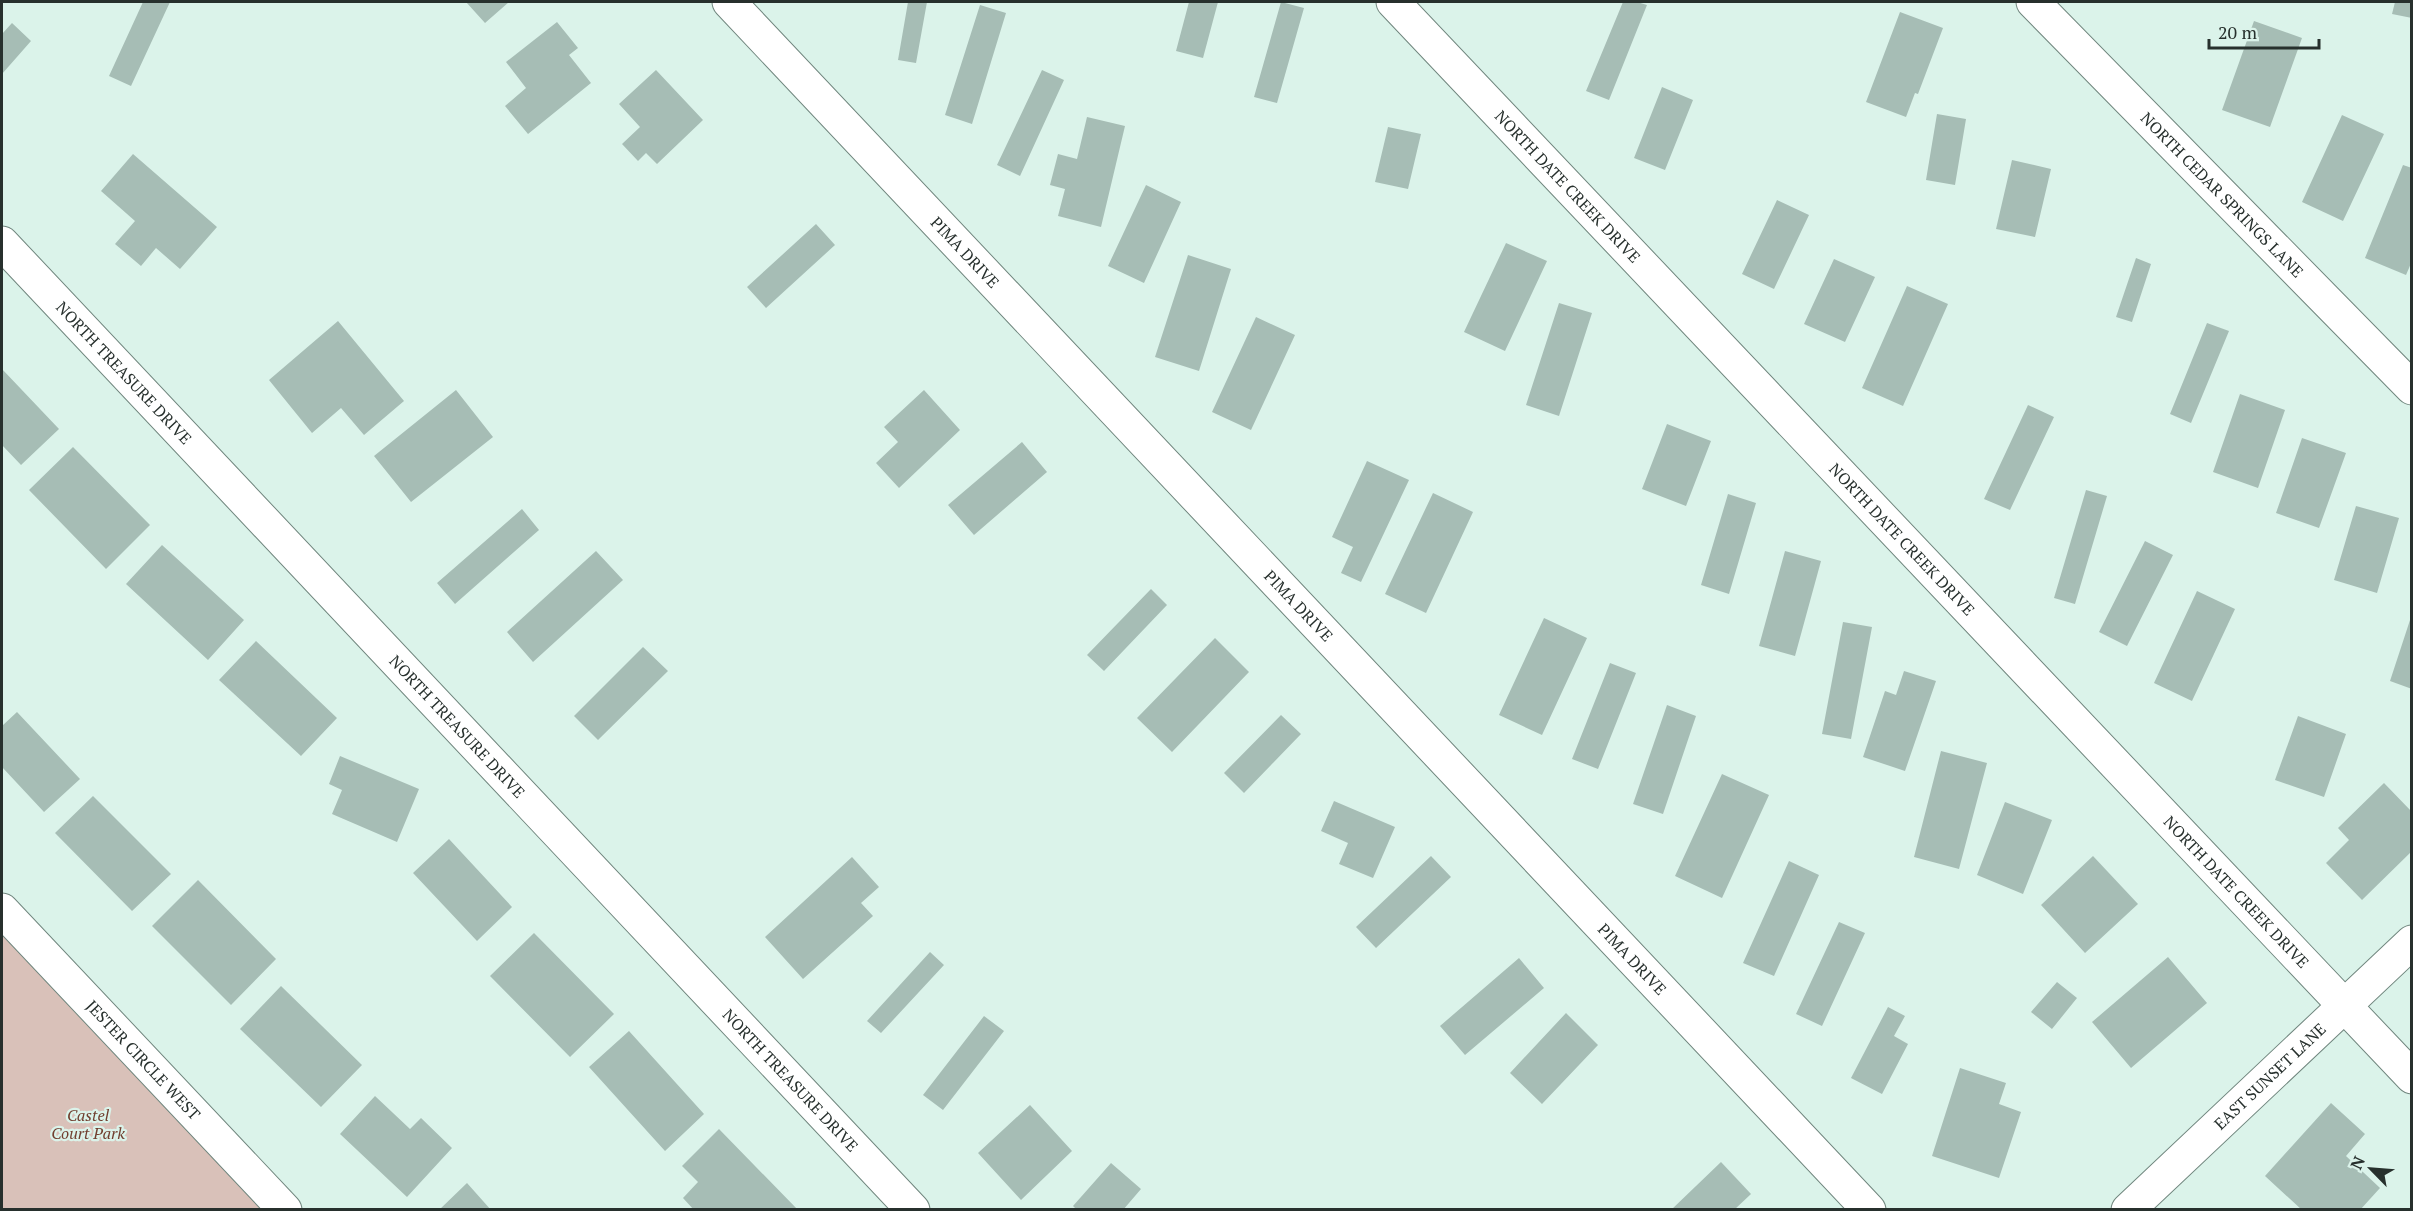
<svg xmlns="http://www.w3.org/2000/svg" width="2413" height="1211" font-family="'PT Serif',serif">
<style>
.green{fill:#d9c1b9}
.building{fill:#a6bdb5}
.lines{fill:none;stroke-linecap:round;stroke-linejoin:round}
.minor-casing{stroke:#70867e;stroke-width:35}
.minor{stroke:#fff;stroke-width:33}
.labels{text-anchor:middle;stroke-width:4.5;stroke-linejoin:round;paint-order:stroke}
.street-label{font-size:16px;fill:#27302d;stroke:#dbf3ea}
.park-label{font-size:16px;font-style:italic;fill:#713f2f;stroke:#dbf3ea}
</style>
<rect width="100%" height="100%" fill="#dbf3ea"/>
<path class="green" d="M2,910L285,1209H2Z"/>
<path class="building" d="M143,2H170L131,86L109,76Z
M466,2H509L485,23Z
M908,2H927L916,63L898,60Z
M1189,2H1218L1203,58L1176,51Z
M1281,2L1304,8L1277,103L1254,97Z
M1623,2H1637L1647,5L1609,100L1586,91Z
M2395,2H2412V18L2392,14Z
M980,5L1006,13L972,124L945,115Z
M1900,12L1943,28L1918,94L1915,93L1906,117L1866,102Z
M2254,21L2302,38L2270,127L2222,110Z
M557,22L578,48L569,55L591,83L528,134L505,106L526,88L506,62Z
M12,23L31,41L2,74V34Z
M656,70L703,120L657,164L646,153L638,161L622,144L640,127L619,104Z
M1042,70L1064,80L1020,176L997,165Z
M1662,87L1693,100L1665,170L1634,158Z
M1937,114L1966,119L1955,185L1926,180Z
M2342,115L2384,134L2343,221L2302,202Z
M1087,117L1125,126L1101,227L1058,216L1065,189L1050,185L1058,154L1077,159Z
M1388,127L1421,134L1408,189L1375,182Z
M133,154L217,227L180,269L156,248L141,266L115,244L135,221L101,191Z
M2012,160L2051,169L2035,237L1996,229Z
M2403,165L2412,168V261L2406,275L2365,258Z
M1146,185L1181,202L1144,283L1108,266Z
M1777,200L1809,215L1774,289L1742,274Z
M816,224L835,245L766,308L747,287Z
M1506,243L1547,261L1505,351L1464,332Z
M1188,255L1231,269L1199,371L1155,357Z
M2136,258L2151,264L2132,322L2116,317Z
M1834,259L1875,277L1845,342L1804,324Z
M1907,286L1948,304L1903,406L1862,388Z
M1559,303L1592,313L1559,416L1526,405Z
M1256,317L1295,335L1251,430L1212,412Z
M338,321L404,401L364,435L341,408L312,433L269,380Z
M2207,323L2229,331L2191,423L2170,414Z
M2,369L59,429L21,465L2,445Z
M456,390L493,437L411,502L374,456Z
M924,390L960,430L899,488L876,463L898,442L884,427Z
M2240,394L2285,410L2258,488L2213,472Z
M2028,405L2054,417L2010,510L1984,499Z
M1667,424L1711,441L1686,506L1642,489Z
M2302,438L2346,453L2319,528L2276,513Z
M1022,442L1047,472L974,535L948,505Z
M73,447L150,525L106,569L29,490Z
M1367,461L1409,480L1361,582L1341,573L1353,547L1332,537Z
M2086,490L2107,496L2075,604L2054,598Z
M1433,493L1473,512L1426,613L1385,594Z
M1728,494L1756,503L1729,594L1701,585Z
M2356,506L2399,518L2377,593L2334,580Z
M522,509L539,530L455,604L437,583Z
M2145,541L2173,555L2127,646L2099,632Z
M162,545L244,620L208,660L126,584Z
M596,551L623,580L533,662L507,632Z
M1785,551L1821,561L1795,656L1759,646Z
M1151,589L1167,605L1104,671L1087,655Z
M2197,591L2235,609L2192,701L2154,683Z
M2411,617H2412V689L2390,681Z
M1544,618L1587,638L1542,735L1499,715Z
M1843,622L1872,627L1851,739L1822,734Z
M1215,638L1249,672L1172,752L1137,718Z
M256,641L337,718L301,756L219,680Z
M643,647L668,671L598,740L574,716Z
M1610,663L1636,673L1598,769L1572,759Z
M1904,671L1936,681L1905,771L1863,757L1885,691L1896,695Z
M1667,705L1696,716L1663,814L1633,804Z
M17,712L80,779L44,812L2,767V726Z
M1281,715L1301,734L1244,793L1224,773Z
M2298,716L2346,734L2324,797L2275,780Z
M1941,751L1987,763L1959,869L1914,857Z
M340,756L419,789L397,842L332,814L342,790L329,784Z
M1722,774L1769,795L1722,898L1675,876Z
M2384,783L2412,812V851L2362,900L2326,863L2349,840L2338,828Z
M93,796L171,874L132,911L55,833Z
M1334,801L1395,827L1373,878L1339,864L1348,843L1321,831Z
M2005,802L2052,820L2023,894L1977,875Z
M449,839L512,907L477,941L413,873Z
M1431,856L1451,877L1376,948L1356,927Z
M2093,856L2138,904L2085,953L2041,905Z
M852,857L879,887L861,903L873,916L803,979L765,937Z
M1789,861L1819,875L1774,976L1743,963Z
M198,880L276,959L231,1005L152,926Z
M1839,922L1865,933L1822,1026L1796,1014Z
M534,933L614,1014L570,1057L490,976Z
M930,952L944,965L881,1033L867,1021Z
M2168,957L2207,1003L2131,1068L2092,1022Z
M1519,958L1544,988L1465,1055L1440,1026Z
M2057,982L2077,998L2052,1029L2031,1012Z
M281,986L362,1065L321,1107L240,1029Z
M1888,1007L1905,1016L1894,1036L1908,1044L1882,1094L1851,1078Z
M1566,1013L1598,1045L1542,1104L1510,1073Z
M984,1016L1004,1031L943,1110L923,1095Z
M629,1031L704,1114L665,1151L589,1067Z
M1960,1068L2006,1083L1999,1104L2021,1112L1999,1178L1932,1156Z
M375,1096L410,1129L421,1118L452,1148L407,1197L340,1134Z
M2331,1103L2365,1134L2346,1156L2380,1188L2360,1210H2302L2265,1176Z
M1030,1105L1072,1151L1021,1200L978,1153Z
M719,1129L798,1210H694L683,1198L698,1182L682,1166Z
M1721,1162L1751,1194L1734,1210H1671Z
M1111,1163L1141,1189L1123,1210H1077L1073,1206Z
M467,1183L491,1210H439Z"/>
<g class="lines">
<defs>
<g id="minor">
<path id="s1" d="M729,2L1869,1210"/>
<path id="s2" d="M1393,2L2412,1077"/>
<path id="s3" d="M2033,2L2412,388"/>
<path id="s4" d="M2,243L913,1210"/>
<path id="s5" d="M2,910L285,1210"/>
<path id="s6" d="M2128,1210L2412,942"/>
</g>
</defs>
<use href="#minor" class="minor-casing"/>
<use href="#minor" class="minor"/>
</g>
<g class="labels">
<g class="street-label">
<text dy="6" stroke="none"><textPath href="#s2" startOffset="254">NORTH DATE CREEK DRIVE</textPath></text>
<text dy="6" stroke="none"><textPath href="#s3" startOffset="270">NORTH CEDAR SPRINGS LANE</textPath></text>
<text dy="6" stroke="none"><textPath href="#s1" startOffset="344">PIMA DRIVE</textPath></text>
<text dy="6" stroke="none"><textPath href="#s4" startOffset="178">NORTH TREASURE DRIVE</textPath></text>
<text dy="6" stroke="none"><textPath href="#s2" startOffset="740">NORTH DATE CREEK DRIVE</textPath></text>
<text dy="6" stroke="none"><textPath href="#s1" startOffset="830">PIMA DRIVE</textPath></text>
<text dy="6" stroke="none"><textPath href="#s4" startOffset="664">NORTH TREASURE DRIVE</textPath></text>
<text dy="6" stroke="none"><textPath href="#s2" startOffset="1226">NORTH DATE CREEK DRIVE</textPath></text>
<text dy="6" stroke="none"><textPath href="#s1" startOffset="1316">PIMA DRIVE</textPath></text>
<text dy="6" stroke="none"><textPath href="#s5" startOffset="206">JESTER CIRCLE WEST</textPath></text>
<text dy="6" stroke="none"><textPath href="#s6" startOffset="195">EAST SUNSET LANE</textPath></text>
<text dy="6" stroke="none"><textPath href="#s4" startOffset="1150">NORTH TREASURE DRIVE</textPath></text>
</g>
<g class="park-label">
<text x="88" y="1121">Castel<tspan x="88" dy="18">Court Park</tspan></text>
</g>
</g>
<rect width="2413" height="1211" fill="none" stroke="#27302d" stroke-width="6"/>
<g transform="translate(2371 1169) rotate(295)" stroke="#dbf3ea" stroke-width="4.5" paint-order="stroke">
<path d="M0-4.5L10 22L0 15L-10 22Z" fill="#27302d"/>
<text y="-9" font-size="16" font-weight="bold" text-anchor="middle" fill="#27302d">N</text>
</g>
<path d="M2209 39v9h110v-9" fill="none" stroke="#27302d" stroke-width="3"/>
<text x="2218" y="39" font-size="18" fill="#27302d" stroke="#dbf3ea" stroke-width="4.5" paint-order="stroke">20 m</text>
</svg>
